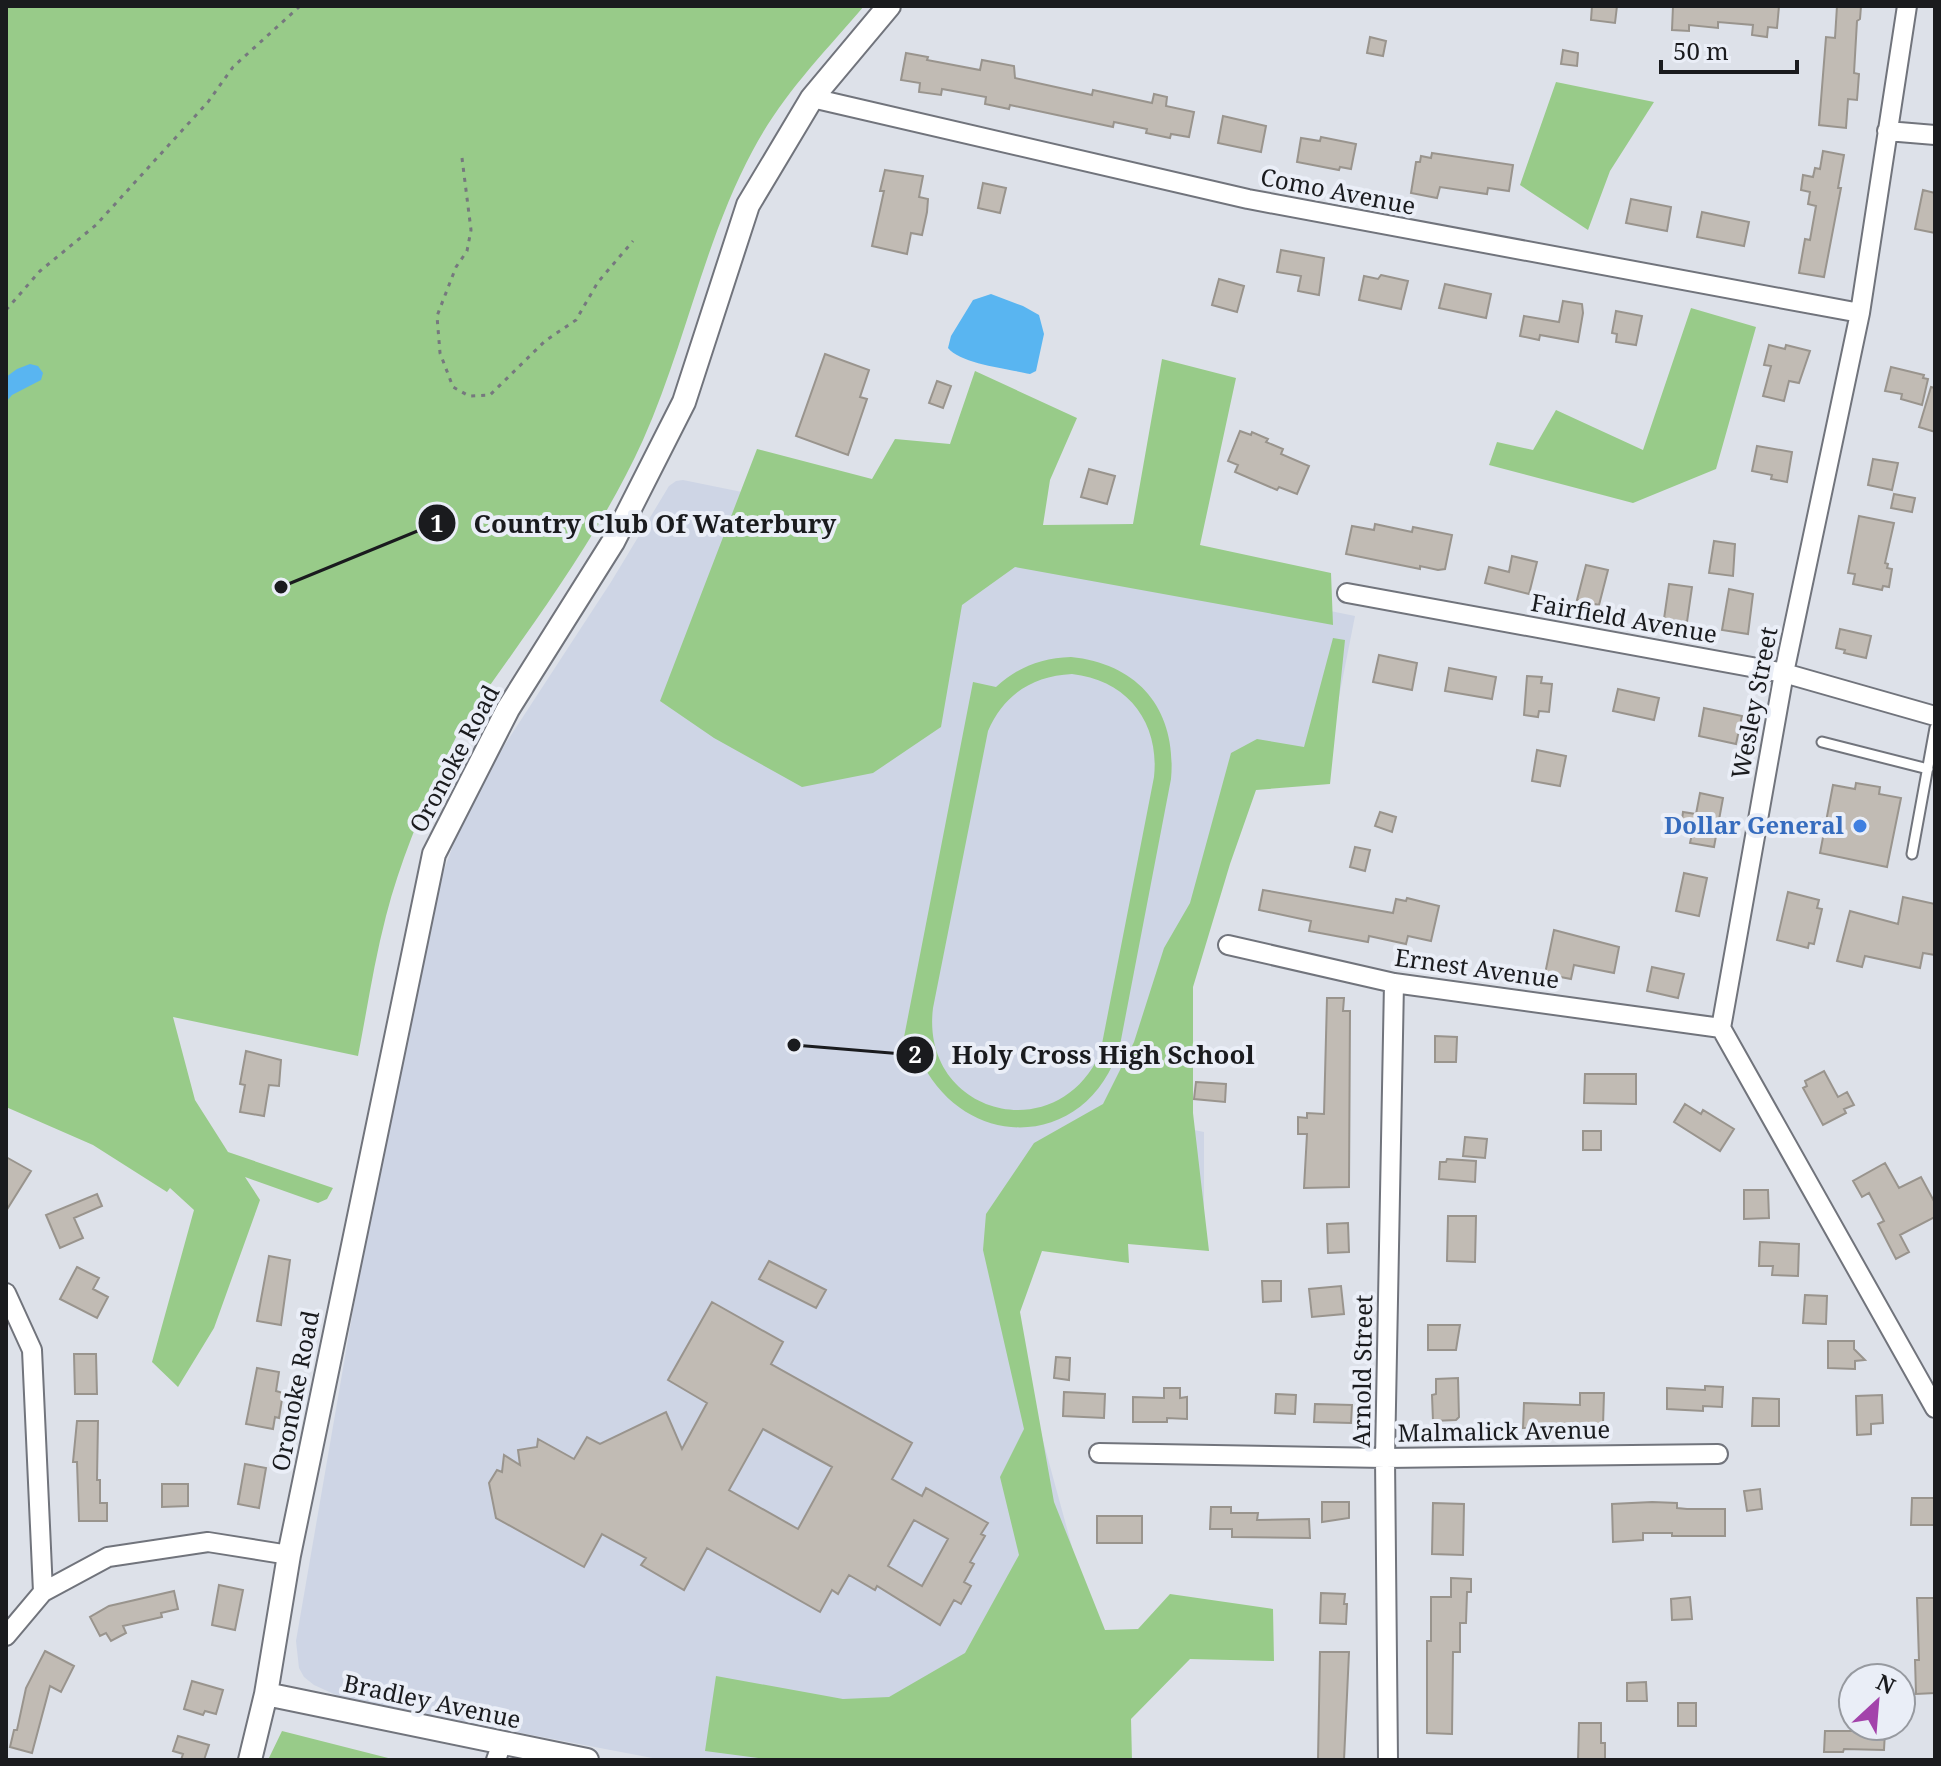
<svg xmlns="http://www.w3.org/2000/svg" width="1941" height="1766" font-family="'Noto Serif',serif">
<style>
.built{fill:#ced5e5}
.green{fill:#98cb89;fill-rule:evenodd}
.water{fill:#59b5f1}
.building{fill:#c1bbb4;stroke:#99948d;stroke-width:2;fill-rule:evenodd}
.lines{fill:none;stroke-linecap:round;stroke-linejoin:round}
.service-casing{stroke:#71747c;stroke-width:13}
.minor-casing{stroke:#71747c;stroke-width:22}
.tertiary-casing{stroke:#71747c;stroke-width:26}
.path{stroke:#76787e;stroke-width:3;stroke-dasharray:4 6;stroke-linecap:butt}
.service{stroke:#fff;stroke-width:9}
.minor{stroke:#fff;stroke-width:18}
.tertiary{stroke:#fff;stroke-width:22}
.shop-dot{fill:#3f7fe0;stroke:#eaeef7;stroke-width:3}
.labels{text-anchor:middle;stroke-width:8;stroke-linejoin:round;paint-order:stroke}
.street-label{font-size:24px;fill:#1a1b1e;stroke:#eaeef7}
.shop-label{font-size:24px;font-weight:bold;fill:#366cbe;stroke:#eaeef7;text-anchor:end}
.leader{fill:none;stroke:#1a1b1e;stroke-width:3}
.callout-dot{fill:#1a1b1e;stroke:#eaeef7;stroke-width:3}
.mark-label{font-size:24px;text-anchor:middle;font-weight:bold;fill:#fff}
.callout-label{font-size:26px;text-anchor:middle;font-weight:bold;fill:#1a1b1e;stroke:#eaeef7;stroke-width:8;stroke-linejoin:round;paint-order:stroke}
</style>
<rect width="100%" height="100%" fill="#dde1e9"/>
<path class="built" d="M683,480L1355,616L1323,778L1241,761L1184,962V1128L1204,1132V1238L987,1235L1084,1591L1107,1760H663L347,1700L314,1685L304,1677L299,1668L296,1641L361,1264L422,945L437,889L454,843L483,778L611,582L669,486L676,481Z"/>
<path class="green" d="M6,6H864C824,53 782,95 753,150C704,241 685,346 643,440C597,542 524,635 461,727C431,787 403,851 386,916C374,962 367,1010 358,1056L173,1017L195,1100L228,1152L333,1188L327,1199L318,1203L245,1177L260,1200L214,1328L178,1387L152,1362L194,1210L170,1188L167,1192L93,1145L6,1107Z
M1556,82L1654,102L1610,171L1588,230L1520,185Z
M1691,308L1756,327L1716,469L1633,503L1489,465L1497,442L1533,450L1556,410L1643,450Z
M1162,359L1236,378L1200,545L1331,573L1333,625L1015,567L962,605L941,727L873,773L802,787L714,738L660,701L757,449L872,479L895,439L950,444L975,371L1077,418L1050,480L1043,525L1133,524Z
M1333,638L1345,640L1330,784L1256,790L1230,864L1193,987V1113L1209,1251L1128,1244L1129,1263L1042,1251L1020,1312L1054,1502L1105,1630L1138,1629L1170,1594L1273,1609L1274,1661L1190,1659L1131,1719L1132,1760H774L705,1751L716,1676L843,1699L889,1697L965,1653L1019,1555L1000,1477L1024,1429L983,1250L986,1214L1034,1143L1103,1104L1134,1042L1164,948L1190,903L1231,753L1257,739L1304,747Z
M1071,657C1140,664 1177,711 1171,779L1120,1045C1091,1146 972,1156 923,1065L899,1063L973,682L996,687C1018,667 1041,658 1071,657ZM1072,674C1127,680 1160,722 1154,777L1100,1054C1055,1151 920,1113 933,1008L988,731C1004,694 1033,676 1072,674Z
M282,1731L396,1760H268Z"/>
<path class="water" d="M991,294L1023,306L1039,315L1044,334L1036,371L1030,374C1009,369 961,364 948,348L951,336L973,300Z
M30,364L38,366L43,373L41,380L12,395L6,402V377L17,369Z"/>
<path class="building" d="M1592,6H1617L1615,23L1591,20Z
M1673,6H1779L1777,28L1768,27L1767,37L1752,35L1753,25L1718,22V28L1689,25V31L1672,30Z
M1837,6H1861L1860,19L1857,21L1854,73L1859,74L1857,100L1848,99L1846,128L1819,125L1826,37L1835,38Z
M1370,37L1386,41L1383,56L1367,53Z
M1563,50L1578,53L1577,66L1561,64Z
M906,53L928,57L927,60L980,70L982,60L1014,66L1015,78L1092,95L1093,90L1152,103L1154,94L1167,97L1166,106L1194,112L1189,137L1171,134L1170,138L1146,133L1147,129L1114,122L1113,127L1010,105L1009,109L985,104L986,97L942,89L941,95L919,92L920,83L901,80Z
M1223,116L1266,126L1261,152L1218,143Z
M1321,137L1356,144L1351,169L1340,167L1339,170L1297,162L1301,138L1320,141Z
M1823,151L1844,155L1838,188H1841L1824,277L1799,273L1805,239L1810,240L1816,206L1808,204L1810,192L1801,190L1803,175L1813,177L1815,168L1820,169Z
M1432,153L1513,165L1509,191L1488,188L1487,194L1440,187L1437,198L1411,193L1416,162H1420L1421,156L1431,158Z
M885,170L923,176L919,197L928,199L927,212L922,235L911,233L907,254L872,246L884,191H880Z
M983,183L1006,188L1000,213L978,208Z
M1923,190L1935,193V233L1915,229Z
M1631,199L1671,207L1667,231L1626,223Z
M1702,212L1749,222L1744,246L1697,237Z
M1281,250L1324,258L1319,295L1298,291L1301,276L1277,272Z
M1381,275L1408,281L1401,309L1359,300L1364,276L1378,279Z
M1219,279L1244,286L1237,312L1212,305Z
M1445,284L1491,294L1486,318L1439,308Z
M1563,301L1582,304L1583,313L1578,342L1540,335L1539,340L1520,336L1524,316L1559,322Z
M1616,311L1642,316L1636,345L1616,342L1617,334L1612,333Z
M1769,345L1785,349L1786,345L1810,351L1799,383L1789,381L1784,401L1763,396L1771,366L1764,365Z
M825,354L869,370L860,397L867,399L848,455L796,436Z
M1891,367L1924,375L1923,378L1928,379L1922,405L1901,399L1902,394L1885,391Z
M937,381L951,386L943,408L929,403Z
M1931,387L1935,388V432L1919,427Z
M1240,431L1251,435L1252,432L1268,439L1266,442L1283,449L1281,454L1309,466L1297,494L1279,487L1277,490L1235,472L1238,465L1228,461Z
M1757,446L1792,452L1787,482L1771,479L1772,475L1752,471Z
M1873,459L1898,463L1892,490L1868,485Z
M1089,469L1115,476L1107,504L1081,497Z
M1894,494L1915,498L1912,512L1891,508Z
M1859,516L1894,523L1885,563L1888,564L1887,568L1892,569L1889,587L1883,586L1882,590L1853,584L1855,574L1848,573Z
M1375,524L1412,532L1413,527L1452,535L1445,569L1438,570L1420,566V569L1346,554L1352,526L1374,530Z
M1714,541L1735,544L1733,576L1709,573Z
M1512,556L1537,562L1529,594L1485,583L1489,567L1509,572Z
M1586,565L1608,570L1599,605L1577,600Z
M1669,584L1692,587L1687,622L1664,619Z
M1729,589L1753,594L1748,634L1722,630Z
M1840,629L1871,636L1866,658L1844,653L1845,650L1836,648Z
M1379,655L1417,663L1412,690L1373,682Z
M1449,668L1496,677L1492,699L1445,691Z
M1527,676L1542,677L1541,683L1552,684L1549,712L1539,711L1538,717L1524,715Z
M1618,689L1659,698L1654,720L1613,711Z
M1704,708L1742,716L1736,744L1699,736Z
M1537,750L1566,756L1560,786L1532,781Z
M1856,783L1880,787L1879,794L1901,798L1887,867L1820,853L1833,785L1855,789Z
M1700,793L1723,798L1714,847L1690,843L1693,829L1681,827L1683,812L1696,814Z
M1380,812L1396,817L1392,832L1375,826Z
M1355,847L1370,850L1365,871L1350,867Z
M1684,873L1707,878L1699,916L1676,911Z
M1263,890L1393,913L1396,899L1406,901L1407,898L1439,906L1431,941L1408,936L1406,944L1369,936L1368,942L1309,931L1311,921L1259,910Z
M1788,892L1819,900L1817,908L1822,909L1814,944L1809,943L1808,948L1777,940Z
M1903,897L1935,904V955L1923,953L1920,968L1865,956L1862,967L1837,961L1850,911L1898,924Z
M1554,930L1619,947L1614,973L1574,965L1571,979L1545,974Z
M1652,967L1684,974L1678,998L1647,991Z
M1327,998H1344L1343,1011H1350L1349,1187L1304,1188L1307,1134H1298V1117L1307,1118V1113L1324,1114Z
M1435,1036L1457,1037L1456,1062H1435Z
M246,1051L281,1060L279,1086L269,1085L264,1116L240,1112L245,1085L240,1084Z
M1824,1071L1838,1097L1847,1092L1854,1105L1844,1109L1846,1113L1823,1125L1803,1088L1807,1086L1805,1081Z
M1585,1074H1636V1104L1584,1103Z
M1196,1082L1226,1084L1225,1102L1194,1099Z
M1685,1104L1701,1114L1703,1110L1734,1129L1720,1151L1674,1122Z
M1583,1131H1601V1150H1583Z
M1465,1137L1487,1139L1485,1158L1463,1156Z
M6,1157L31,1171L6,1211Z
M1447,1159L1476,1161L1475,1182L1439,1179L1440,1162H1446Z
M1885,1163L1899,1188L1921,1177L1935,1203V1217L1900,1235L1909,1252L1896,1259L1878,1224L1884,1221L1869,1193L1862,1197L1853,1181Z
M1744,1190H1768L1769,1218L1744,1219Z
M97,1194L102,1206L74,1218L83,1238L60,1248L46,1215Z
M1448,1216H1476L1475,1262L1447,1261Z
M1348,1223L1349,1252L1328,1253L1327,1224Z
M1760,1242L1799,1244L1798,1276L1772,1275L1773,1266H1759Z
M269,1256L290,1260L281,1325L257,1321Z
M769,1261L826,1290L816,1308L759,1279Z
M77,1267L99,1278L93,1289L108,1297L97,1318L60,1299Z
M1262,1281H1281V1301L1263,1302Z
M1341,1286L1344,1314L1312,1317L1309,1289Z
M1805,1295L1827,1296L1826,1324L1803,1323Z
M712,1302L783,1342L771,1364L912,1443L892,1479L922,1496L926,1488L988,1523L981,1534L985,1536L970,1562L974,1564L964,1582L971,1586L961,1604L954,1600L940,1625L877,1586L875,1590L849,1575L838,1594L832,1590L820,1612L707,1548L684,1590L641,1565L646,1558L602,1534L584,1567L496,1518L489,1483L497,1470L502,1472L504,1455L520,1465L518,1450L537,1447L538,1439L574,1459L587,1437L600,1444L666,1412L682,1449L707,1403L668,1380ZM763,1429L832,1467L798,1529L729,1490ZM914,1520L948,1539L922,1586L888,1566Z
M1428,1325H1460L1456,1350H1428Z
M1828,1341H1854V1349L1865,1360L1855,1361V1369L1828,1368Z
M74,1354H96L97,1394H75Z
M1056,1357L1070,1358L1069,1380L1054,1378Z
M257,1368L279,1372L276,1391L283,1393L279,1418L275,1417L273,1429L246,1424Z
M1458,1378L1459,1417L1456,1420L1433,1421L1432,1395L1436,1394V1379Z
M1705,1386L1723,1387L1722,1407L1703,1406V1411L1667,1409V1388L1705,1390Z
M1164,1388H1180V1398L1187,1397V1419L1167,1418V1422H1133V1397L1164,1398Z
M1064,1392L1105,1394L1104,1418L1063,1416Z
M1580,1393H1604L1603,1425H1597L1596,1430L1523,1428L1524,1403L1580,1405Z
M1276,1394L1296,1395L1295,1414L1275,1413Z
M1882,1395L1883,1423L1871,1424V1434L1857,1435L1856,1396Z
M1753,1398L1779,1399V1426H1752Z
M1315,1404L1352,1405L1351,1423L1314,1422Z
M77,1421H98L97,1480H100V1503H107V1521H79L77,1462H73Z
M245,1464L266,1468L259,1508L238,1504Z
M162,1484H188V1506L162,1507Z
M1760,1489L1762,1509L1747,1511L1744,1491Z
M1912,1498H1935V1525H1911Z
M1322,1502H1349V1518L1322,1522Z
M1652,1502L1677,1503V1508L1687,1509H1725V1536H1672V1533H1643V1540L1613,1542L1612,1504Z
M1433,1503L1464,1504L1463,1555L1432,1554Z
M1211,1507H1231V1513H1258L1257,1520L1309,1519L1310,1538L1232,1537V1529H1210Z
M1097,1516H1142V1543H1097Z
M1451,1578L1471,1579V1592H1467L1466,1623H1460V1652H1453L1452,1734L1427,1733V1641H1431V1597H1451Z
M219,1585L243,1590L235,1630L212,1625Z
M174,1591L178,1609L161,1613L162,1617L123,1626L126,1633L111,1641L106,1633L100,1636L90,1617L109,1606Z
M1321,1593L1345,1594L1344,1604H1347L1346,1624L1320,1623Z
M1690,1597L1692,1619L1672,1620L1671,1599Z
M1917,1598H1935V1693L1916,1694L1915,1660H1919Z
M45,1651L74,1666L61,1692L50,1686L32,1753L10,1747L14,1730H17L26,1688Z
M1320,1652H1349L1344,1760H1318Z
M192,1681L223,1690L216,1714L205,1711L203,1715L184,1709Z
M1646,1682L1647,1701H1627V1683Z
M1678,1703H1696V1726H1678Z
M1579,1723H1601V1743H1605V1760H1578Z
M1825,1731H1885L1884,1750L1844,1749L1843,1752H1824Z
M178,1736L209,1745L204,1760H181L183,1754L173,1751Z"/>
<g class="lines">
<defs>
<path id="service" d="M1822,742L1928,769
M1912,854L1935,728"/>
<path id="minor" d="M1907,6L1860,313L1784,673L1721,1028L1935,1408
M812,98L1248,199L1860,313
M1887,131L1935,135
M1347,593L1784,673L1935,716
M1228,945L1394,983L1721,1028
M6,1293L32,1350L43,1592
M1099,1453L1385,1458L1718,1454
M6,1636L43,1592L108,1557L208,1542L289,1555
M496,1760L502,1743
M1388,1760L1385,1458L1394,983"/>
<path id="tertiary" d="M266,1694L587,1760
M250,1760L266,1694L289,1555L434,854L508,709L613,542L684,402L748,205L812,98L889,6"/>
</defs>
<use href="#service" class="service-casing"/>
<use href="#minor" class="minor-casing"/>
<use href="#tertiary" class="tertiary-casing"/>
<path class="path" d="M462,158L471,230L467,251L456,267L437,316L440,353L453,387L469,396L490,395L545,341L576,320L598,282L633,241
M6,310L40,271L96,225L208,102L233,67L300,6"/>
<use href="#service" class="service"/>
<use href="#minor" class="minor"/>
<use href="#tertiary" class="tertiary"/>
</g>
<circle class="shop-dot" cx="1860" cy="826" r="8"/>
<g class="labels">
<g class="street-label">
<text transform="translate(1338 192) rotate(11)" y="8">Como Avenue</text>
<text transform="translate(1624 619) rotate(10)" y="8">Fairfield Avenue</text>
<text transform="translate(1755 703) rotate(-79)" y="8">Wesley Street</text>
<text transform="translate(455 759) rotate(-62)" y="8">Oronoke Road</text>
<text transform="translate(1477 969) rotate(8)" y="8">Ernest Avenue</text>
<text transform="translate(1363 1371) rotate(-89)" y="8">Arnold Street</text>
<text transform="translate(296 1391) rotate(-79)" y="8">Oronoke Road</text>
<text transform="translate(1504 1432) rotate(-1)" y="8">Malmalick Avenue</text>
<text transform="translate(432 1702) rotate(12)" y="8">Bradley Avenue</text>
</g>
<g class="shop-label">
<text x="1844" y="834">Dollar General</text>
</g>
</g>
<path class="leader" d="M281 587L437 523M794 1045L915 1055"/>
<g class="callout-dot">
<circle cx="281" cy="587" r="8"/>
<circle cx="794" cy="1045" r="8"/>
<circle cx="437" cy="523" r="20"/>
<circle cx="915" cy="1055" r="20"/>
</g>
<g class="mark-label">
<text x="437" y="532">1</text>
<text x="915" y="1063">2</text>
</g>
<g class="callout-label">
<text x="655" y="533">Country Club Of Waterbury</text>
<text x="1103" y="1064">Holy Cross High School</text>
</g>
<rect width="1941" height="1766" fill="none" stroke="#1a1b1e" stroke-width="16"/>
<g transform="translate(1877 1702) rotate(26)"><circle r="38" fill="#eaeef7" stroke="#979aa0" stroke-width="2"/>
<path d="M0-6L14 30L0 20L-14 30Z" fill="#a343ab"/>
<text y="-12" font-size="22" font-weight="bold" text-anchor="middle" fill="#1a1b1e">N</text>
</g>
<path d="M1661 60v12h136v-12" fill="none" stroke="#1a1b1e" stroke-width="4"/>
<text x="1673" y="60" font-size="24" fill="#1a1b1e" stroke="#eaeef7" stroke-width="6" paint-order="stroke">50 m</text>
</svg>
